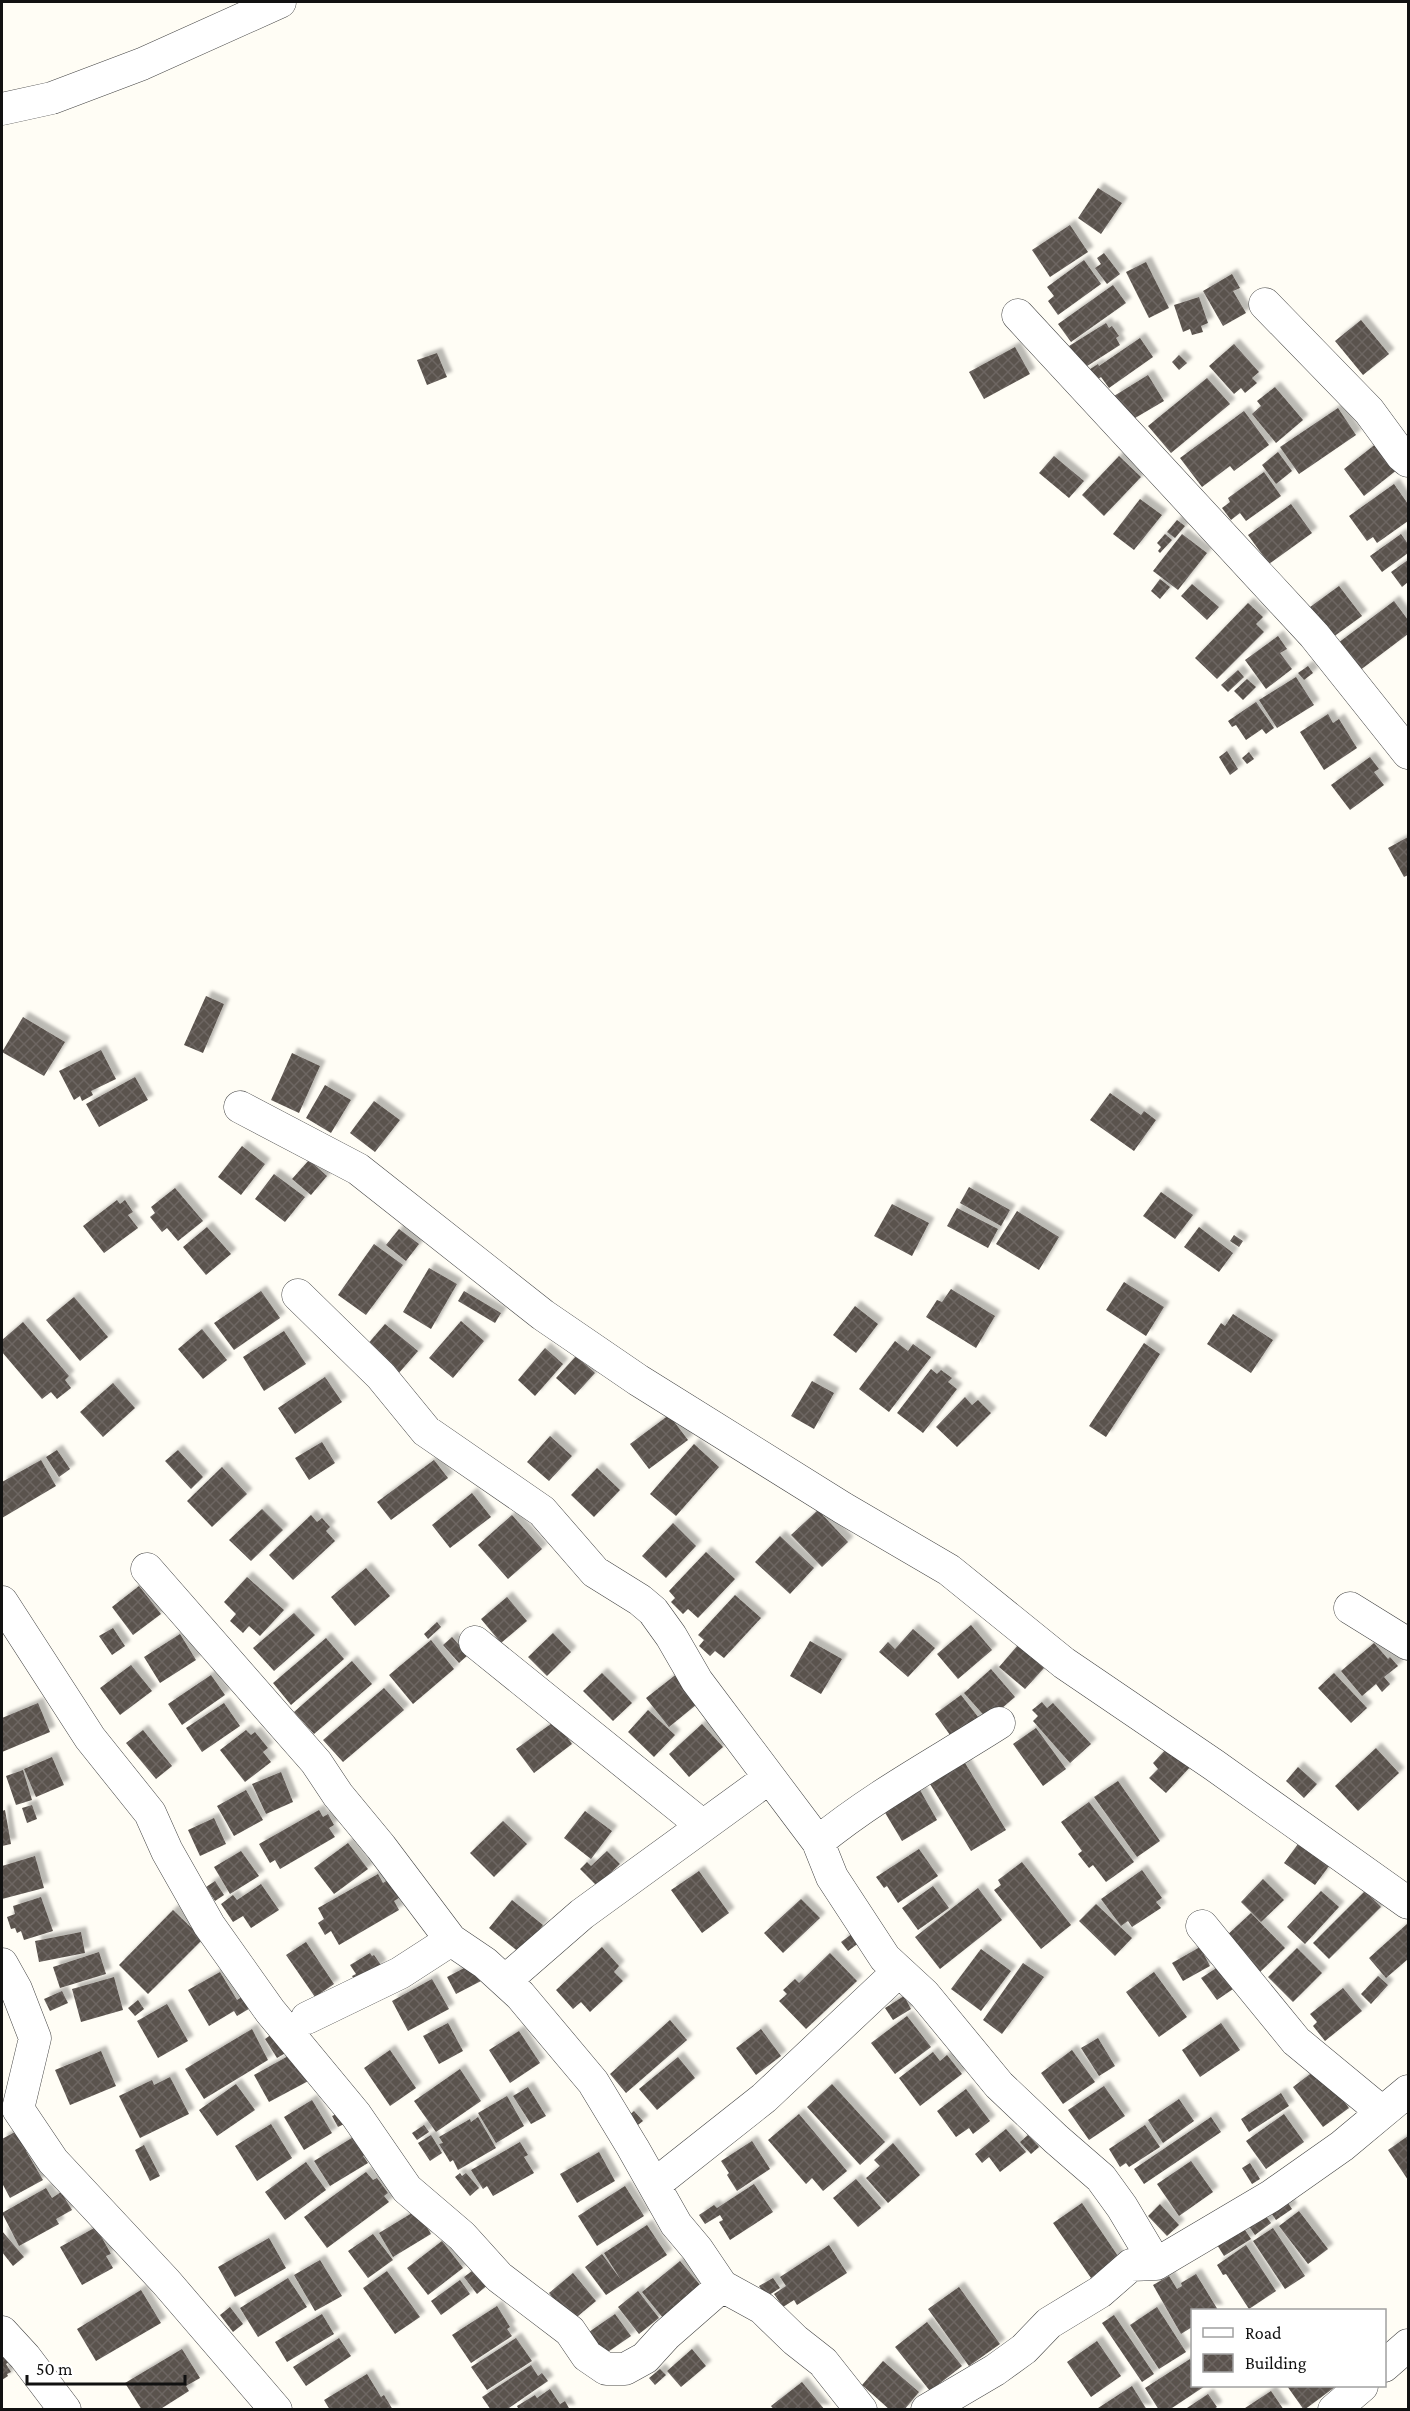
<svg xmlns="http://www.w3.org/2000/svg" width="1410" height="2411" font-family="'Crimson Pro',serif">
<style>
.building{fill:url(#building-cross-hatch);filter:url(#shadow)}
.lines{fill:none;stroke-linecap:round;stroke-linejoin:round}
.minor-casing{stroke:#444;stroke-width:33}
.minor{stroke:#fff;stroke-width:32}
</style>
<defs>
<pattern id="building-cross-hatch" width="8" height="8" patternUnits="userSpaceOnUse" patternTransform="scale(1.5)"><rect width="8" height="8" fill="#5a524d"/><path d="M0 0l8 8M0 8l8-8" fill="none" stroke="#6d6662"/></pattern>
<filter id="shadow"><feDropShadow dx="5.5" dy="-5.5" stdDeviation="1.5" flood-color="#0004"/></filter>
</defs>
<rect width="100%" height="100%" fill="#fffdf5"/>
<path class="building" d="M1098,188L1122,203L1101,234L1078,218Z
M1070,225L1088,252L1050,277L1032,250Z
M1104,253L1120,274L1107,284L1095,268L1101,264L1097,258Z
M1084,260L1101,284L1058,315L1048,301L1054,296L1047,287Z
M1146,262L1169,308L1149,318L1126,272Z
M1232,274L1240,288L1233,291L1246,313L1223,326L1203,291Z
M1113,285L1126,303L1071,342L1058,324Z
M1199,297L1208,323L1201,326L1203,332L1192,335L1190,329L1183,332L1174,305Z
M1361,320L1389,354L1363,375L1335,341Z
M1106,323L1109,328L1112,326L1119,336L1116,338L1120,345L1084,368L1069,346Z
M1140,338L1153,357L1109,388L1101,377L1091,384L1084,373L1098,364L1099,366Z
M1234,344L1259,372L1252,378L1257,383L1245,393L1241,388L1234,394L1209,366Z
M1015,347L1030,374L984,399L969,372Z
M437,353L447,377L427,385L417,360Z
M1179,355L1187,363L1179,370L1172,362Z
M1148,375L1164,401L1130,421L1114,396Z
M1207,378L1230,404L1171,453L1148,426Z
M1275,387L1303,420L1276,443L1252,414L1261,406L1257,401Z
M1338,408L1356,435L1299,474L1280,447Z
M1244,411L1269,445L1234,471L1230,466L1202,487L1180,458Z
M1377,443L1398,469L1364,496L1344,469Z
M1278,452L1292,471L1276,484L1262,465Z
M1054,456L1084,481L1069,498L1039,473Z
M1119,456L1141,477L1104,516L1082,495Z
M1264,472L1281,496L1246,521L1240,513L1231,520L1222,508L1230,502L1228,498Z
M1394,484L1408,504V521L1377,543L1373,537L1367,541L1349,516Z
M1140,499L1162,515L1134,550L1113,534Z
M1291,504L1312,533L1269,564L1248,535Z
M1177,520L1185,526L1175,538L1167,532Z
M1165,534L1172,540L1160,553L1158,551L1161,547L1157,543Z
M1182,534L1207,553L1178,590L1153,571Z
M1401,534L1408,544V553L1382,572L1370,556Z
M1408,560V582L1402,587L1391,572Z
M1160,579L1170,587L1160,599L1151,591Z
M1192,584L1219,607L1207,620L1181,596Z
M1339,586L1362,616L1329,640L1306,610Z
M1394,601L1408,620V634L1355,674L1334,646Z
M1248,603L1263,617L1256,624L1264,632L1217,679L1195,658Z
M1278,636L1287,649L1280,653L1292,669L1266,689L1245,660Z
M1308,666L1313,673L1304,680L1298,673Z
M1238,670L1244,677L1228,692L1221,685Z
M1296,677L1314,705L1277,728L1259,700Z
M1247,679L1256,687L1243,700L1234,691Z
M1256,702L1274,728L1266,734L1262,729L1246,740L1236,725L1232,727L1228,721Z
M1328,714L1333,723L1339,719L1357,748L1324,770L1300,732Z
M1227,751L1238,769L1230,775L1219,757Z
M1249,752L1254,759L1247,764L1242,758Z
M1370,757L1379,769L1374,772L1384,785L1350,810L1331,785Z
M1408,837V875L1404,877L1388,848Z
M206,996L224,1004L203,1053L184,1045Z
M23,1017L65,1042L44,1076L2,1052Z
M101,1050L116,1079L91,1091L93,1095L82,1101L80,1096L74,1100L59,1071Z
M292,1053L320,1066L299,1113L271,1100Z
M135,1077L148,1100L99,1127L86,1104Z
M325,1085L351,1100L331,1133L306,1118Z
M1110,1093L1141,1115L1144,1111L1156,1120L1134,1151L1090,1120Z
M374,1101L400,1120L375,1152L350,1133Z
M242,1146L265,1164L241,1195L218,1177Z
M309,1160L327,1176L311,1195L292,1179Z
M274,1174L305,1197L285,1222L255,1199Z
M969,1187L1010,1210L1001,1226L960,1203Z
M175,1188L203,1221L178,1241L167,1228L162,1232L150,1217L155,1213L151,1207Z
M1161,1192L1193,1215L1175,1239L1143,1216Z
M117,1200L120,1204L125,1200L133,1212L128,1215L138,1228L104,1253L83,1226Z
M892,1204L929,1223L912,1256L874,1236Z
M957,1208L998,1229L988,1248L947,1226Z
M1017,1211L1059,1237L1039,1270L996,1244Z
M207,1227L231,1254L206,1275L183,1247Z
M1199,1227L1233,1253L1219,1272L1184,1247Z
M399,1229L419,1244L406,1261L386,1245Z
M1234,1235L1243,1241L1239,1247L1230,1241Z
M374,1244L403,1265L366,1315L338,1295Z
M429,1268L457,1284L431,1329L403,1312Z
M1124,1282L1164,1307L1146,1336L1106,1310Z
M951,1289L995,1316L976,1348L926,1317L937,1300L942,1302Z
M261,1291L280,1318L234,1350L214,1323Z
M464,1291L501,1313L495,1323L458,1301Z
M74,1297L108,1337L80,1361L46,1320Z
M855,1306L878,1324L856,1353L833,1335Z
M1233,1314L1273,1340L1251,1373L1207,1344L1221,1323L1225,1326Z
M461,1321L484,1341L453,1378L429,1358Z
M23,1322L69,1376L65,1380L71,1388L57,1399L51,1392L42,1399L2,1352V1340Z
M385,1324L418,1351L398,1374L366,1346Z
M202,1329L227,1360L203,1379L178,1349Z
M284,1331L306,1364L264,1391L243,1357Z
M895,1341L908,1351L913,1344L931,1357L889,1412L859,1389Z
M1144,1343L1160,1354L1106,1437L1089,1426Z
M545,1348L563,1364L535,1396L518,1380Z
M576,1356L595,1373L575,1395L556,1378Z
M931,1369L937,1374L941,1370L952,1378L948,1382L957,1389L923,1433L897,1413Z
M325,1377L342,1402L295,1434L278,1408Z
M812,1381L834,1393L814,1429L791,1416Z
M113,1383L135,1408L103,1437L80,1412Z
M965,1397L972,1405L978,1400L991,1413L957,1447L936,1427Z
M669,1415L688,1440L649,1469L630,1444Z
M550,1436L572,1456L549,1481L527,1462Z
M322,1442L335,1463L309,1480L295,1458Z
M694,1444L719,1467L676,1516L650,1494Z
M57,1450L70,1469L59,1477L46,1457Z
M178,1450L203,1477L191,1489L165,1461Z
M41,1460L56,1486L2,1518V1482Z
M434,1460L448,1478L391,1520L377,1502Z
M222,1467L247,1494L212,1527L187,1501Z
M597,1468L620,1490L594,1517L571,1495Z
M472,1493L491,1517L450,1548L432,1525Z
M262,1509L283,1530L251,1561L229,1540Z
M818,1510L848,1542L822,1567L791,1535Z
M311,1515L317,1522L322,1518L330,1527L326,1531L335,1541L293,1580L269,1555Z
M512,1515L542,1549L508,1579L478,1545Z
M673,1523L696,1546L666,1578L642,1556Z
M780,1536L814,1568L790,1594L755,1562Z
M706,1552L735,1579L698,1618L688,1609L683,1614L671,1602L675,1598L669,1591Z
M366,1568L390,1596L355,1626L331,1597Z
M247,1577L284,1610L260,1636L249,1626L243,1633L230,1621L236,1614L224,1602Z
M139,1586L161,1614L133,1635L112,1607Z
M735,1595L761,1618L724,1658L715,1651L710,1656L699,1646L704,1640L698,1635Z
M507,1597L527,1621L501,1643L481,1619Z
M294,1613L315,1635L274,1671L253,1648Z
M437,1622L441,1627L428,1639L424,1634Z
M971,1625L992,1650L958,1679L937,1654Z
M113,1628L125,1646L112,1655L99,1636Z
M913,1629L935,1648L908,1677L879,1652L888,1642L895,1649Z
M553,1633L571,1652L547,1676L528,1657Z
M180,1634L196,1660L160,1683L144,1657Z
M452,1637L468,1655L459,1663L443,1645Z
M326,1638L344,1659L291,1705L273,1683Z
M431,1640L454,1669L413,1704L389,1675Z
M810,1641L842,1659L821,1694L790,1676Z
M1374,1643L1388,1659L1390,1657L1398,1666L1384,1677L1390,1684L1382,1692L1376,1684L1362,1696L1341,1671Z
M1018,1645L1044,1668L1025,1689L999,1667Z
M352,1661L372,1684L314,1734L294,1712Z
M131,1665L152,1691L120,1715L100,1688Z
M991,1669L1015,1697L988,1720L964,1693Z
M602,1673L632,1703L613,1721L583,1691Z
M678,1673L696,1705L669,1727L646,1698Z
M1334,1673L1367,1708L1351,1723L1318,1688Z
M211,1675L225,1695L182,1725L168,1704Z
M384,1688L404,1710L343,1762L323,1740Z
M961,1695L982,1722L955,1742L935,1714Z
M1042,1702L1047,1708L1053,1703L1091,1744L1070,1763L1033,1721L1038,1716L1032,1710Z
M38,1703L50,1732L2,1752V1718Z
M224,1703L240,1726L202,1752L186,1728Z
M648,1710L675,1735L654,1757L628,1732Z
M555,1721L572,1744L534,1773L516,1749Z
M702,1724L723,1747L689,1777L669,1754Z
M1036,1728L1066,1769L1043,1786L1013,1744Z
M143,1730L172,1766L156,1779L126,1743Z
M246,1730L251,1735L255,1732L268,1748L263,1752L271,1762L245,1782L220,1750Z
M1169,1746L1191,1766L1166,1793L1149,1778L1158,1769L1153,1763Z
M1376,1748L1399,1773L1358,1811L1335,1786Z
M52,1757L64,1785L36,1797L24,1769Z
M965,1763L1006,1830L971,1851L930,1784Z
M1298,1767L1317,1784L1304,1798L1286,1781Z
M23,1770L32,1800L16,1805L6,1776Z
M281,1772L293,1802L266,1814L252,1784Z
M1118,1781L1160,1841L1137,1857L1094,1797Z
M246,1790L263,1820L234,1836L217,1806Z
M920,1790L937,1820L902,1841L884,1811Z
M1089,1802L1134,1862L1106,1882L1093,1865L1089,1868L1078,1854L1082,1851L1061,1822Z
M32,1805L37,1819L27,1823L22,1808Z
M5,1810L11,1844L2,1846V1811Z
M319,1810L323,1817L328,1814L334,1825L329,1828L335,1837L280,1869L275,1860L270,1863L259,1844Z
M585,1811L612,1831L591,1859L564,1838Z
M214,1818L226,1844L200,1856L188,1830Z
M503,1821L527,1844L494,1877L470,1853Z
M348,1843L368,1869L334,1894L314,1868Z
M1298,1844L1329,1866L1315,1885L1284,1863Z
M919,1849L938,1876L898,1903L887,1886L884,1888L876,1877Z
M241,1851L259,1876L230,1894L214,1867Z
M607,1851L620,1864L597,1886L580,1869L587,1862L591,1866Z
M35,1856L44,1888L2,1899V1866Z
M1022,1862L1071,1925L1041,1949L994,1890L1001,1885L998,1880Z
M1142,1870L1162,1898L1156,1902L1161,1908L1132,1927L1128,1921L1121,1926L1101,1899Z
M699,1871L729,1913L702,1933L671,1890Z
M378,1874L383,1883L391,1878L402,1896L394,1901L399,1910L339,1945L331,1931L325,1935L318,1923L324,1919L318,1908Z
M1263,1879L1284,1900L1261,1922L1241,1902Z
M215,1881L224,1895L215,1901L206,1887Z
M261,1884L279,1910L251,1928L243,1916L233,1922L221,1904L233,1895L237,1900Z
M933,1886L949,1908L918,1930L902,1908Z
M978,1888L1002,1920L940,1969L915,1937Z
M1321,1891L1339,1907L1305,1944L1287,1927Z
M1365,1891L1381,1907L1329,1959L1313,1943Z
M41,1897L53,1931L24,1940L21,1931L17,1933L15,1928L11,1929L7,1917L15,1914L13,1906Z
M801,1899L820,1918L783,1953L764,1933Z
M512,1900L543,1925L520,1953L489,1928Z
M1096,1904L1132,1938L1115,1956L1079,1921Z
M173,1910L203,1939L148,1994L119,1965Z
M1251,1913L1285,1948L1259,1973L1225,1937Z
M1407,1924L1408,1959L1386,1978L1369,1958Z
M81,1932L85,1953L39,1962L35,1941Z
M853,1933L860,1942L848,1951L841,1942Z
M306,1942L334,1984L315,1997L286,1955Z
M602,1947L619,1966L614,1972L623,1981L590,2012L581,2002L573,2009L556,1990Z
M1200,1947L1210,1966L1183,1981L1172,1963Z
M1297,1948L1322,1973L1293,2002L1268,1977Z
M981,1949L1011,1971L981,2011L951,1989Z
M99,1952L106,1974L60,1988L53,1967Z
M370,1953L372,1956L374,1955L381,1965L358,1986L352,1976L356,1974L350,1965Z
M830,1953L857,1981L806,2029L779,2001L787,1994L783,1990L795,1979L799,1983Z
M1023,1963L1044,1977L1002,2034L983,2020Z
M472,1964L481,1981L456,1994L447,1977Z
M1218,1967L1233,1989L1217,2000L1201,1978Z
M220,1972L237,2000L245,1995L252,2007L237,2016L234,2011L209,2026L188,1990Z
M1154,1972L1187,2017L1159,2037L1126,1992Z
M1378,1976L1388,1985L1371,2004L1361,1994Z
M114,1977L123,2010L81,2022L72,1989Z
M432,1979L449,2009L408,2031L392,2001Z
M1343,1988L1362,2011L1325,2041L1313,2026L1317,2022L1310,2014Z
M62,1991L68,2003L50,2011L44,1999Z
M904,1996L911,2009L893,2020L885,2008Z
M138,2000L144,2009L135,2016L128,2008Z
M167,2004L188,2041L158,2058L137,2021Z
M907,2016L931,2047L895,2074L871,2043Z
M670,2020L687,2040L626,2093L610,2074Z
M448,2023L463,2051L439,2064L423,2036Z
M1221,2023L1240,2050L1200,2077L1182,2050Z
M252,2029L268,2060L204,2099L185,2069Z
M761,2029L781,2056L756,2075L736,2048Z
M276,2031L289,2051L277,2058L265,2039Z
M519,2031L540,2063L510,2083L489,2050Z
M1098,2038L1115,2066L1099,2076L1081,2048Z
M390,2050L416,2088L390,2106L364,2068Z
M1072,2050L1095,2082L1063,2104L1041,2073Z
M101,2051L116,2086L70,2105L55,2070Z
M933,2052L940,2061L947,2055L962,2074L920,2106L899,2078Z
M290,2055L300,2073L308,2068L314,2078L269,2102L254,2075Z
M678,2057L695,2078L657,2110L639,2089Z
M1318,2068L1349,2108L1323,2127L1293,2087Z
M460,2069L481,2101L436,2132L414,2101Z
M170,2077L189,2114L140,2138L119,2096L152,2080L154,2085Z
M236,2084L255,2110L217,2136L199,2110Z
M832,2084L885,2142L860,2165L807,2107Z
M1104,2086L1125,2116L1089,2140L1068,2110Z
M528,2087L546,2116L531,2124L513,2096Z
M966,2089L990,2121L973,2134L969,2128L956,2137L937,2111Z
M1281,2093L1289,2106L1249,2132L1241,2119Z
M507,2096L524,2126L496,2143L478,2113Z
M1179,2099L1194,2121L1163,2143L1148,2120Z
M312,2100L332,2133L304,2150L284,2117Z
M343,2111L348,2122L338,2127L332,2116Z
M634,2111L643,2121L634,2128L626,2118Z
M799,2114L847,2171L823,2191L812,2178L806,2184L768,2140Z
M1284,2114L1304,2142L1266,2169L1246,2141Z
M478,2117L496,2148L458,2170L453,2160L450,2162L439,2144L443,2143L439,2137L470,2119L471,2122Z
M1211,2117L1221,2132L1144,2184L1134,2169Z
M271,2124L292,2158L257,2181L235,2146Z
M424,2125L429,2132L417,2140L412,2133Z
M1145,2125L1160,2147L1129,2167L1126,2163L1120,2167L1109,2149Z
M1006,2129L1026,2152L1000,2172L989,2157L982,2163L975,2154Z
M15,2132L32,2147L26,2151L43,2180L10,2198L2,2183V2139Z
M360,2133L371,2151L363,2156L368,2163L330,2186L314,2161Z
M431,2135L442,2153L430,2161L418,2143Z
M1028,2135L1039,2147L1031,2154L1020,2142Z
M1408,2136V2180L1388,2150Z
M752,2141L770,2169L737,2191L727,2175L729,2173L721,2161Z
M520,2142L528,2155L524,2157L534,2173L493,2196L487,2186L483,2189L471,2170Z
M893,2143L920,2175L888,2203L866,2178L880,2166L874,2160Z
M144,2145L160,2176L150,2181L135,2150Z
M599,2152L615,2181L577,2203L560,2174Z
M1191,2161L1213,2192L1179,2216L1157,2184Z
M306,2162L326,2190L285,2220L265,2192Z
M1250,2163L1260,2179L1252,2184L1242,2168Z
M366,2172L373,2180L377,2178L388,2193L384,2196L389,2202L327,2248L304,2217Z
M460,2173L462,2176L466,2173L479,2188L470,2196L455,2177Z
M856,2179L881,2208L858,2227L833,2198Z
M754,2184L773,2212L730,2240L719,2222L723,2220L720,2215L705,2224L699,2215L714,2205L717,2208Z
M625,2186L644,2216L597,2246L578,2216Z
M46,2188L52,2198L61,2192L72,2210L56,2219L59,2224L19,2246L2,2213Z
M1286,2200L1292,2209L1276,2220L1269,2210Z
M1082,2203L1122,2262L1101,2270L1091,2278L1053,2223Z
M1160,2204L1179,2225L1167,2236L1148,2216Z
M417,2210L431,2234L393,2257L379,2233Z
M1262,2211L1271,2223L1255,2235L1246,2222Z
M1299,2211L1328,2249L1308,2264L1279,2226Z
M647,2225L667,2255L606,2295L585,2267L602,2254L621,2280L604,2253Z
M96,2227L111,2254L106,2256L113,2268L82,2285L60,2247Z
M1243,2227L1251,2239L1224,2256L1214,2240Z
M1273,2228L1305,2276L1285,2289L1253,2241Z
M2,2231L24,2257L13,2266L2,2252Z
M373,2234L393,2260L368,2278L348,2251Z
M269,2238L286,2268L235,2297L218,2267Z
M442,2241L463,2268L428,2295L407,2268Z
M829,2245L847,2273L797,2305L794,2300L783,2307L774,2294L786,2286L780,2277Z
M1246,2245L1276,2291L1249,2309L1226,2274L1223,2275L1217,2265Z
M320,2260L342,2296L315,2311L294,2275Z
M680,2261L701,2286L663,2318L642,2292Z
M476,2268L489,2284L477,2294L464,2277Z
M387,2271L420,2317L395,2334L363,2288Z
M573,2273L596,2301L572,2321L549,2293Z
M1196,2274L1218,2310H1192V2327L1181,2334L1153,2285L1169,2276L1177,2289L1182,2286L1181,2283Z
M288,2278L307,2307L258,2337L240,2308Z
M773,2278L780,2288L766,2297L759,2286Z
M460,2280L470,2294L441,2315L431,2301Z
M959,2287L1000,2344L969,2366L928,2309Z
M141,2290L161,2323L96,2361L77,2329Z
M638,2291L659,2318L639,2334L618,2307Z
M497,2306L510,2327L507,2329L512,2336L471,2363L452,2335Z
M230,2307L243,2324L233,2332L220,2315Z
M1157,2307L1186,2352L1159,2369L1130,2325Z
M322,2314L334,2334L287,2362L275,2342Z
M615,2314L631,2336L602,2356L586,2334Z
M1114,2315L1154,2374L1142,2382L1102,2323Z
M927,2322L962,2366L930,2391L895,2347Z
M339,2338L351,2356L306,2386L293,2367Z
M516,2338L532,2361L487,2390L471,2367Z
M1097,2341L1121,2376L1091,2397L1067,2362Z
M2,2348L9,2362L6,2364L11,2372L7,2374L8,2376L2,2380Z
M182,2349L200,2378L186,2386L189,2391L159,2410H142L125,2383Z
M692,2349L706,2366L681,2387L667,2371Z
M1190,2359L1192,2363V2386H1205L1169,2410H1159L1145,2388Z
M883,2361L919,2392L904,2410H890L862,2385Z
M531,2365L538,2376L542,2373L548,2381L506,2410H491L482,2397Z
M660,2369L666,2375L655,2385L649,2378Z
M367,2374L381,2397L384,2395L393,2410H330L324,2400Z
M802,2382L825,2410H774L771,2406Z
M1132,2386L1147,2410H1095Z
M1287,2386H1334L1335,2387L1304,2410Z
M550,2389L560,2404L565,2401L570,2410H519L517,2406L535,2395L537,2398Z
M1271,2391L1284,2410H1242Z
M1208,2394L1217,2407L1213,2410H1184Z"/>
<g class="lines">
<defs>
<path id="minor" d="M2,109L52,98L142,64L280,2
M1265,304L1369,411L1402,456L1408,461
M1018,315L1314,635L1408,753
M240,1107L358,1169L543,1315L638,1380L843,1508L949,1570L1064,1663L1214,1765L1408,1903
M298,1295L381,1376L426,1431L542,1511L595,1572L640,1600L653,1611L671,1636L697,1681L818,1842L832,1877L885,1958L924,1994L999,2085L1056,2139L1101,2178L1122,2207L1156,2264
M147,1569L316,1762L338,1795L381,1847L451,1940L485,1963L520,1995L593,2082L633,2148L676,2224L697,2249L722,2286L762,2308L795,2340L823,2362L861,2410
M2,1602L90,1738L150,1813L167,1851L209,1925L270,2011L356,2115L407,2189L462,2236L499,2277L570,2331L587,2356L606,2369H625L645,2358L666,2335L722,2286
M1350,1608L1408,1644
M475,1642L703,1826
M818,1842C874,1796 938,1762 999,1723
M1202,1926L1296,2041L1382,2112
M2,1964L16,1989L35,2038L18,2109L53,2161L166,2282L276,2410
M505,1981L582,1914L769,1778
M307,2018L400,1973L451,1940
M654,2185L764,2098L899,1971
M2,2332L25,2357L65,2410
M1384,2366L1408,2345
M927,2410L995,2370L1024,2349L1049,2323L1100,2292L1131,2265L1156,2264L1271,2196L1342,2146L1408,2091
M1334,2410L1362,2386"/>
</defs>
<use href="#minor" class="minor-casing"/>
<use href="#minor" class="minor"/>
</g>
<rect width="1410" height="2411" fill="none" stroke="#111111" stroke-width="6"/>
<rect x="1191" y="2309" width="195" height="78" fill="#ffffff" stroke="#a0a0a0" stroke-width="1.5"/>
<rect x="1203" y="2328" width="30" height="9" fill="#ffffff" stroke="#a0a0a0" stroke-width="1.5"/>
<text x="1245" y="2339" font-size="18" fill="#111111">Road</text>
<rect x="1203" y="2354" width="30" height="18" fill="url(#building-cross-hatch)" stroke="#a0a0a0" stroke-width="1.5"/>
<text x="1245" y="2369" font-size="18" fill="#111111">Building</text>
<path d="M27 2375v9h158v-9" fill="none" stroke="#111111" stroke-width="3"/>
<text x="36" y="2375" font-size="18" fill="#111111" stroke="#ffffff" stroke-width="4.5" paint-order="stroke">50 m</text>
</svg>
